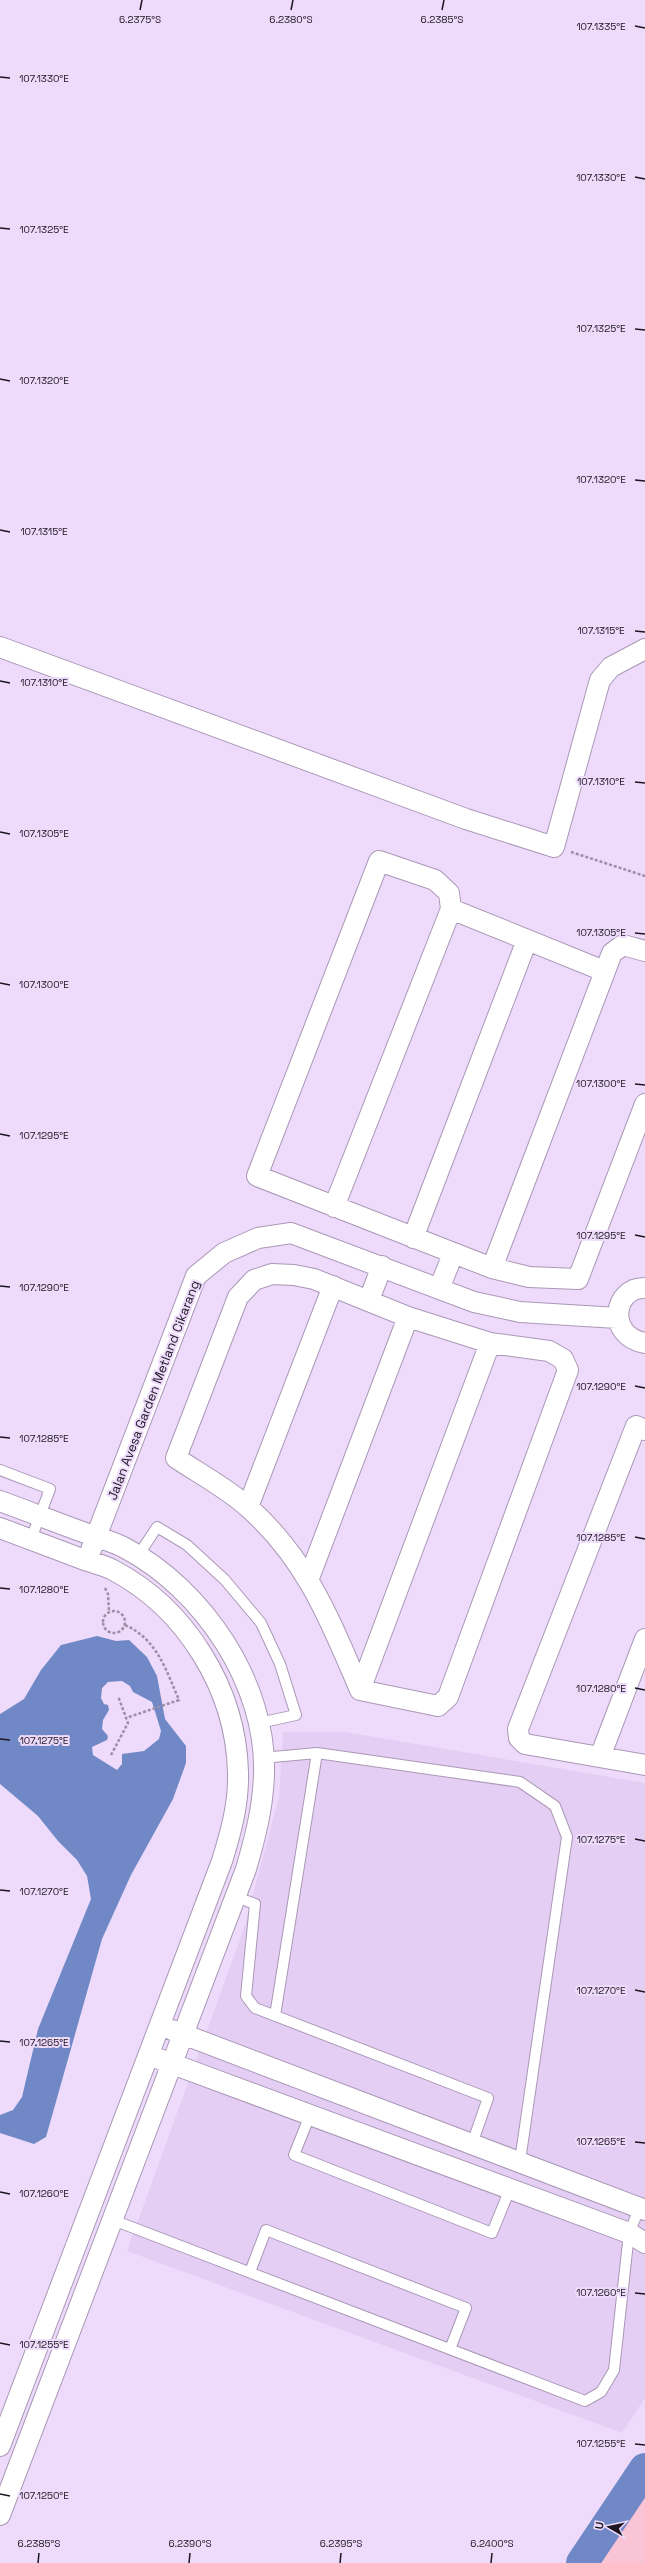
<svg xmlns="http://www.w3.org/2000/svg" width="645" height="2563" font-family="'Space Grotesk',sans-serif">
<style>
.built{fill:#e5cef4}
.green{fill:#f9c4d5}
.water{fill:#7089c6;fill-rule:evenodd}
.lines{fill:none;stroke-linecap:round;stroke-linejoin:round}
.river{stroke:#7089c6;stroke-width:32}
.lane-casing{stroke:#aa98b6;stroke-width:12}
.street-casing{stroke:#aa98b6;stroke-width:22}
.path{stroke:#9c8ea6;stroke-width:2.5;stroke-dasharray:3 2;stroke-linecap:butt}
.lane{stroke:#fff;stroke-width:10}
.street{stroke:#fff;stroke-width:20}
.ticks{fill:none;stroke:#1c1621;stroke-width:1.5}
.labels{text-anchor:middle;stroke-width:4;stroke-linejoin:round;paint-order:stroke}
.street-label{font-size:13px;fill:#1c1621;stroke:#eedbfb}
.ticks-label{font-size:10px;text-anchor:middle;fill:#1c1621;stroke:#eedbfb;stroke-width:4;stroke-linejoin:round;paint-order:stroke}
</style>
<rect width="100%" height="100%" fill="#eedbfb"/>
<path class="built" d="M283,1732H346L645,1783V2398L622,2433L127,2251L243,1931L279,1797Z"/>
<path class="green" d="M645,2464V2563H582Z"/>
<path class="water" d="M97,1636L116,1641L129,1640L147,1657L157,1676L165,1719L186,1746V1763L173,1799L131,1875L102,1939L46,2137L34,2144L0,2133V2115L13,2110L22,2097L38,2029L91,1899L87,1876L77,1860L58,1841L38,1816L0,1784V1714L24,1699L41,1670L61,1645ZM122,1681L130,1686L133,1692L152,1702L161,1731L159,1739L144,1751L122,1754V1764L117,1770L93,1755L92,1747L107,1740L108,1736L102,1729L103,1720L109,1710L108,1705L104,1704L101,1698L102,1688L108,1682Z"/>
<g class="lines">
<path class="river" d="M582,2563L645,2469"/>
<defs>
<path id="lane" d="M0,1470L50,1489L31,1539
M138,1556L157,1527L187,1545L225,1580L261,1623L280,1664L296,1715L259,1723
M262,1758L317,1753L520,1782L555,1806L567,1837L520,2161
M236,1897L255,1904L246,1996L255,2008L488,2098L472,2144
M275,2016L317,1753
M310,2115L294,2155L492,2233L510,2189
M113,2220L585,2401L601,2392L614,2370L629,2233L640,2207
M250,2272L266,2230L466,2308L450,2349"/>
<path id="street" d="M0,647L466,819L554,847L600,680L611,667L645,649
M604,971L451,909L449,893L435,880L379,861L257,1176L492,1268L529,1277L578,1279L645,1104
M334,1207L451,909
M413,1238L527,940
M492,1268L612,953L623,945L645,951
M272,1274L294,1275L314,1279L408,1317L490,1343L549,1351L563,1359L568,1370L448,1697L438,1706L360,1690C330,1620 307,1560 249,1508C228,1489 200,1474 176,1458L238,1297L254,1280Z
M645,1288C613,1287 606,1336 645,1343
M439,1289L453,1254
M369,1300L382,1266
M645,1430L636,1426L518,1729L519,1738L525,1744L645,1765
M0,1501C30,1512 60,1524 91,1535C102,1539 114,1542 125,1548C203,1589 267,1684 264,1774C263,1808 255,1838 246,1869L0,2515
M248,1507L333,1286
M0,1528C27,1538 55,1549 82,1559C92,1563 104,1565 113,1570C187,1609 236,1690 238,1772C239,1803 231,1832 222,1861L0,2446
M91,1550L196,1276L224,1253L258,1238L291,1233L474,1302L520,1312L617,1318
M309,1578L408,1317
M360,1690L490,1343
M600,1757L645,1639
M172,2030L645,2210
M159,2059L629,2233L645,2243"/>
</defs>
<use href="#lane" class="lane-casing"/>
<use href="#street" class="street-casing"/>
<path class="path" d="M571,852L645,876
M105,1588L108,1594L109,1612
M103 1622a11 11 0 1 1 22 0a11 11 0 1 1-22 0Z
M125,1625C157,1639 166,1670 179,1700L126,1718
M111,1755L128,1723L118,1696"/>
<use href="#lane" class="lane"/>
<use href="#street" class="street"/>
</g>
<path class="ticks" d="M140,10L142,0M291,10L293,0M442,10L444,0M635,26L645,28M0,77L10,78M635,177L645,179M0,228L10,229M635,329L645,330M0,379L10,381M635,480L645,481M0,530L10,532M635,631L645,632M0,681L10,683M635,782L645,783M0,832L10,834M635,933L645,934M0,983L10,985M635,1084L645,1085M0,1134L10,1136M635,1235L645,1237M0,1286L10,1287M635,1386L645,1388M0,1437L10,1438M635,1537L645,1539M0,1588L10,1589M635,1688L645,1690M0,1739L10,1740M635,1839L645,1841M0,1890L10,1891M635,1990L645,1992M0,2041L10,2042M635,2142L645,2143M0,2192L10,2194M635,2293L645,2294M0,2343L10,2345M635,2444L645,2445M0,2494L10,2496M38,2563L39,2553M189,2563L190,2553M340,2563L341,2553M491,2563L492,2553"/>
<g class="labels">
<g class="street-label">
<text transform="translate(153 1390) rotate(-69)" y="5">Jalan Avesa Garden Metland Cikarang</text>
</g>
</g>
<g class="ticks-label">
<text x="140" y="23">6.2375°S</text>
<text x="291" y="23">6.2380°S</text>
<text x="442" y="23">6.2385°S</text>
<text x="601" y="30">107.1335°E</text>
<text x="44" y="82">107.1330°E</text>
<text x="601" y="181">107.1330°E</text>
<text x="44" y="233">107.1325°E</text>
<text x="601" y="332">107.1325°E</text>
<text x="44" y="384">107.1320°E</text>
<text x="601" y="483">107.1320°E</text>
<text x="44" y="535">107.1315°E</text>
<text x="601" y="634">107.1315°E</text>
<text x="44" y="686">107.1310°E</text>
<text x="601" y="785">107.1310°E</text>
<text x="44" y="837">107.1305°E</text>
<text x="601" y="936">107.1305°E</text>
<text x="44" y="988">107.1300°E</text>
<text x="601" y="1087">107.1300°E</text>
<text x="44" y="1139">107.1295°E</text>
<text x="601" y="1239">107.1295°E</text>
<text x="44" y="1291">107.1290°E</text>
<text x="601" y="1390">107.1290°E</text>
<text x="44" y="1442">107.1285°E</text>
<text x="601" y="1541">107.1285°E</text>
<text x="44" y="1593">107.1280°E</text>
<text x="601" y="1692">107.1280°E</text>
<text x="44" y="1744">107.1275°E</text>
<text x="601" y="1843">107.1275°E</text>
<text x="44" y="1895">107.1270°E</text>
<text x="601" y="1994">107.1270°E</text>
<text x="44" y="2046">107.1265°E</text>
<text x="601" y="2145">107.1265°E</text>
<text x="44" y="2197">107.1260°E</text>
<text x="601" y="2296">107.1260°E</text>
<text x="44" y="2348">107.1255°E</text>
<text x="601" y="2447">107.1255°E</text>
<text x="44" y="2499">107.1250°E</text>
<text x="39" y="2547">6.2385°S</text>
<text x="190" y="2547">6.2390°S</text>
<text x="341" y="2547">6.2395°S</text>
<text x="492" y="2547">6.2400°S</text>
</g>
<g transform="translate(609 2527) rotate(279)" stroke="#eedbfb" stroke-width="3" paint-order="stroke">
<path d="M0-3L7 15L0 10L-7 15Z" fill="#1c1621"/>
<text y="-6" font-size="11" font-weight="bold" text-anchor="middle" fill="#1c1621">U</text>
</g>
</svg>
